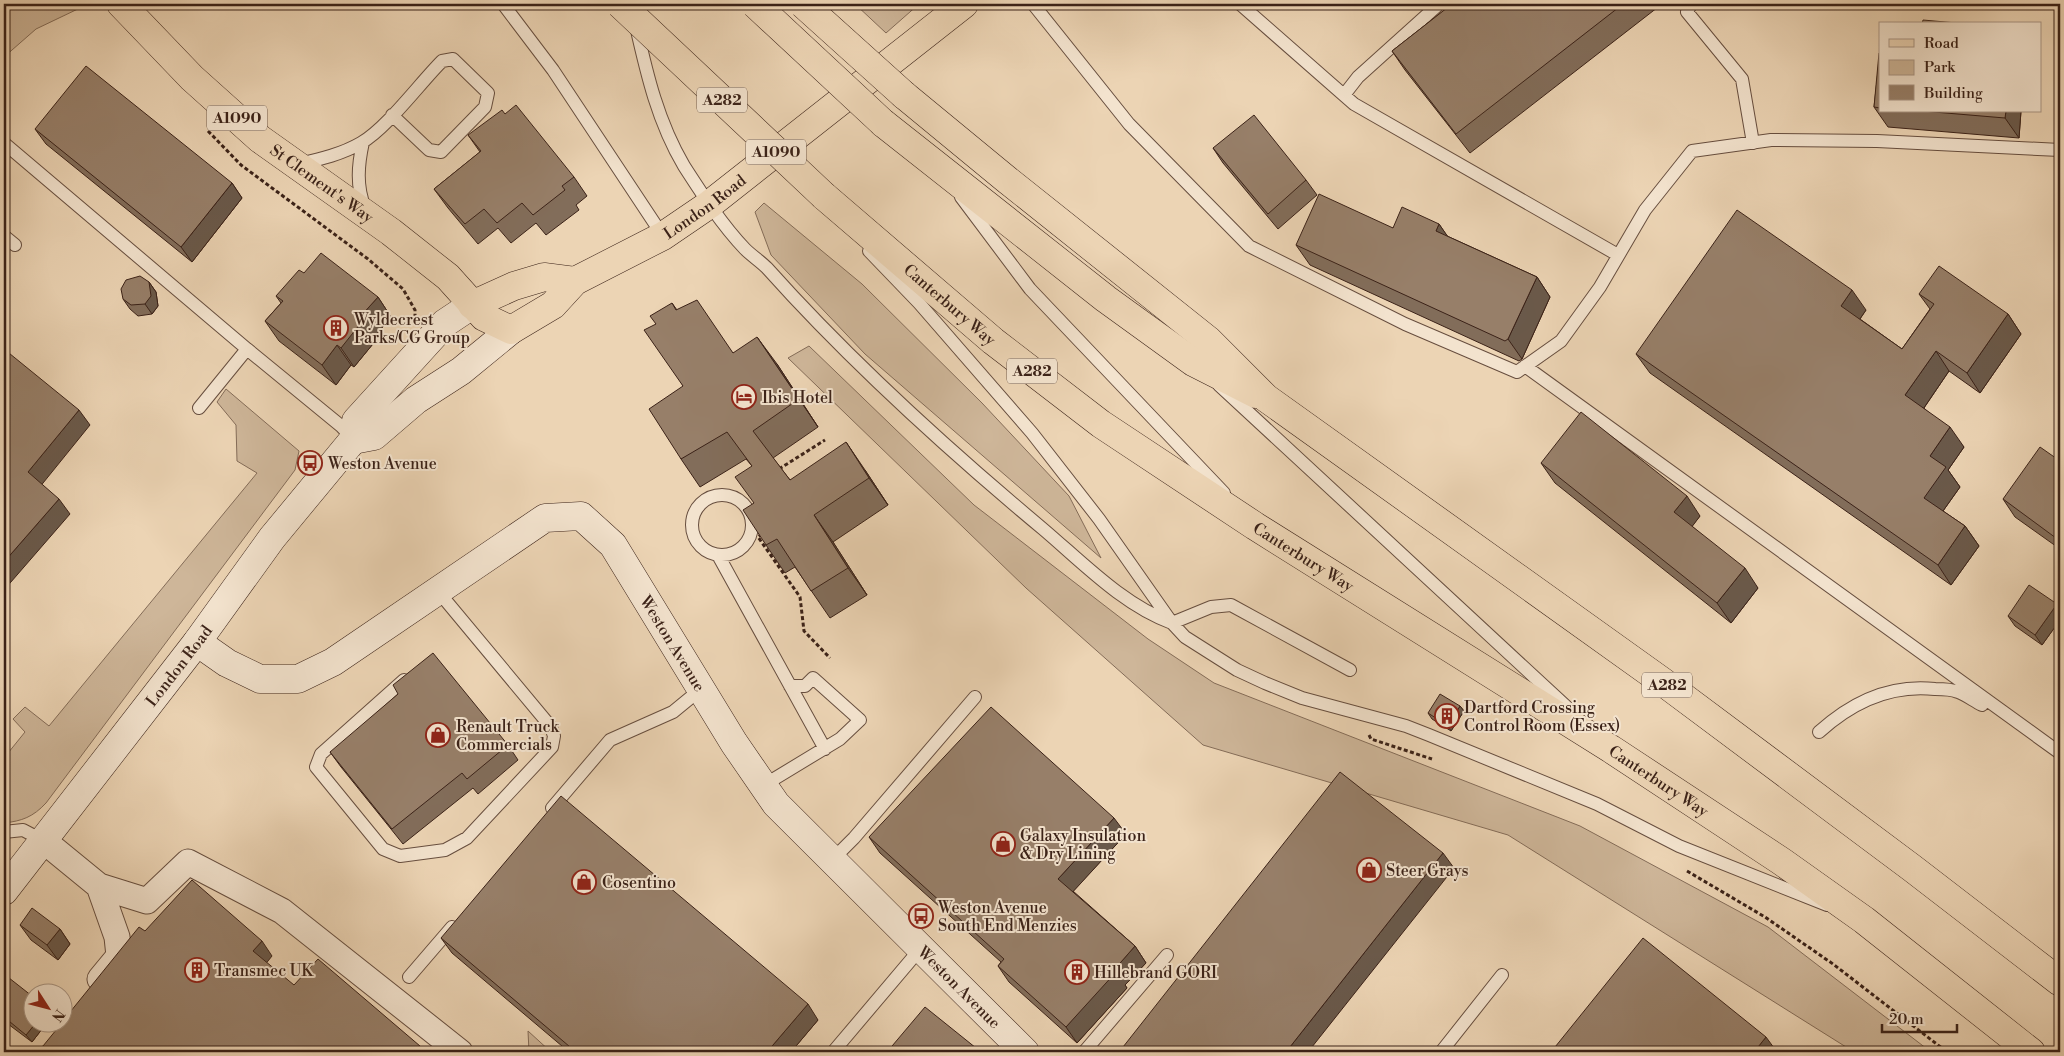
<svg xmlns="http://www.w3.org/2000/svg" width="2064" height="1056" font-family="'Libre Bodoni',serif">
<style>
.green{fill:#ceb699;stroke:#846c58}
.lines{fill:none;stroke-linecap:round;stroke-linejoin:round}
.lane-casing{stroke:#674e3f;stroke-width:14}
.street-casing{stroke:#674e3f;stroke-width:27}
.secondary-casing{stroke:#3b2218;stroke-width:29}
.primary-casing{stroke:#3b2218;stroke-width:29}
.highway-casing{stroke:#3b2218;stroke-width:29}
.path{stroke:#3b2218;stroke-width:3;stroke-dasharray:4 2.5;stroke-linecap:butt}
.lane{stroke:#f3e3ce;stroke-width:12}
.street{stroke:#f3e3ce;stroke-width:25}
.secondary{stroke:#f3e3ce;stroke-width:28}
.primary{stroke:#ecd4b4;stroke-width:28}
.highway{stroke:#ecd4b4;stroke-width:28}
.highway-bridge-casing{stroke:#3b2218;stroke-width:29;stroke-linecap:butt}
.highway-bridge{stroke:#ecd4b4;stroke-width:28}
.wall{fill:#826d5a;stroke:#3b2218}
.shaded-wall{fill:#6a594a;stroke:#3b2218}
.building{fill:#977f69;stroke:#3b2218}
.labels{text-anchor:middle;stroke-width:4;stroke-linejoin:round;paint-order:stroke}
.shield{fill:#f3e3ce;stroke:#725c4f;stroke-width:1}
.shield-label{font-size:15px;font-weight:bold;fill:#3b2218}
.street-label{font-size:16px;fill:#3b2218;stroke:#f3e3ce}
.poi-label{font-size:16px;fill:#3b2218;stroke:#f3e3ce;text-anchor:start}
</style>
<rect width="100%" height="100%" fill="#ecd4b4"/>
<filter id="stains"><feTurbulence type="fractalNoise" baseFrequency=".004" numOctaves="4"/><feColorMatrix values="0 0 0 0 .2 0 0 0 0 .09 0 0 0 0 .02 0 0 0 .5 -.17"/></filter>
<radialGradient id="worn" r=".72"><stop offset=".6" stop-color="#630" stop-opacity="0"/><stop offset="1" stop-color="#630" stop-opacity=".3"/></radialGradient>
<path class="green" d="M16,4H79L82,7L36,29L4,57V16Z
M855,4H919L886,33Z
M764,203L862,284L982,403L1069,496L1101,558L865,354L771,255L755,212Z
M809,346L974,505L1148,639L1214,683L1580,826L1768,927L1931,1052H1854L1508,835L1203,745L1026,588L788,358Z
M226,389L299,451L295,470L46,803C33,817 22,821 4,823V758L25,732L13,719L25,707L49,726L257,473L237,461L236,425L217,402Z
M528,1031L551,1052H529Z"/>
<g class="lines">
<defs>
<path id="lane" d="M503,4L553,70L663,236
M1033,4L1129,124L1249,246L1405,324L1517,372L1561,341L1600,287L1645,210L1692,151L1771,140L1877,141L2060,150
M1240,4L1354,104L1618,255
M1691,4L1687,12L1742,79L1753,143
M636,26C647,75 658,122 684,166C702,194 722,225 745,249C752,256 760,261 767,268C851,362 946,448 1043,529C1083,563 1123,605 1172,623L1211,607L1231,605L1350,670
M1344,95L1358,77L1439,4
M363,142C358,165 356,186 365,208
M4,143L247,349
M299,164C321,159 342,154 361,143C387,128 420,83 442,61L453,59L488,93L485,107L441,152L429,150L392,115
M961,197L1030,289L1224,493
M4,236L15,245
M869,251L919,303L1032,433L1099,519L1172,623L1185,637L1237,670L1265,683L1302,698L1406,726L1429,735L1597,804L1679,846L1827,905
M1525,366L2060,753
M1219,385L1571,711
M199,408L247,349L341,426L352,438
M692 525a30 30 0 1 1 60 0a30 30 0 1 1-60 0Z
M718,555L825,749
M404,680L321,754L316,767L383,849L400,856L445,850L467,838L552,747L554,736L551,727L437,590
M1819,732C1851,703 1890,684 1935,689C1942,689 1951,689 1958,692C1966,695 1974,701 1982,705
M764,785L840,739L860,720L813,678L805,686H790
M552,808L610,740L673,712L701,689
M4,832L23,830L44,841
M832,860L854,838L975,697
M409,977L452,927
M833,1052L921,948
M1084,1052L1167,955
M1441,1052L1502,975"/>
<path id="street" d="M44,841L99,886L147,901L188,862L282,911L460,1052
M99,886L117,937L119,956L100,979"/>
<g id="secondary">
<path d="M353,440L374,436L416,400L461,371L511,330"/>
<path id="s1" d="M197,642L227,663L260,679H298L333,662L545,518L581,516L613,545L734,743L776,804L1025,1052"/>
<path id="s2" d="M4,891L197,642L272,538L353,440L356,421L445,323L472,305"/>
</g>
<g id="primary">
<path id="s3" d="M121,4L192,78L260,139L391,232L448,277L484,317L511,330L553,305L575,281L663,236L710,204L964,4"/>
<path d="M472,305L514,286L544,277L575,281"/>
</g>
<g id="highway">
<path d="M904,95L1006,179L1208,340L1266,398L1663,682L1912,868L2060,982"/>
<path d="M883,123L1106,299L1193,362L1256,394"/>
<path id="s4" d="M824,196L993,341L1101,424L1255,526L1611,749L1781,861L1864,920L2031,1052"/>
</g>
</defs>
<use href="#lane" class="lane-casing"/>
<use href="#street" class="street-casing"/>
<use href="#secondary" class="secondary-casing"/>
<use href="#primary" class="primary-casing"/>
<use href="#highway" class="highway-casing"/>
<path class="path" d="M208,131L241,165L368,259L403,289L415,310V316
M779,469L825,440
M747,506L751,504
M762,534L758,537L800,597L804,631L830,658
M1369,735L1371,739L1432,759
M1687,871L1765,917L1833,964L1947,1052"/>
<use href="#lane" class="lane"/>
<use href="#street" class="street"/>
<use href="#secondary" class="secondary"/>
<use href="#primary" class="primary"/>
<use href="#highway" class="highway"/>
<defs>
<path id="highway-bridge" d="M620,4L824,196
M755,4L883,123
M803,4L904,95"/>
</defs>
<use href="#highway-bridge" class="highway-bridge-casing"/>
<use href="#highway-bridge" class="highway-bridge"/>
</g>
<path class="wall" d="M1452,4H1662L1470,153L1405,70L1392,51Z
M1880,53V111H2021L2019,138L1888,127L1874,107Z
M35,129L232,183L242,198L192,262L46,144Z
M468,135L574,177L587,196L576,205L579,210L546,235L536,223L511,243L498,228L478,244L448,208L434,189L480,152Z
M1213,148L1306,180L1317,195L1278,229L1223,163Z
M1439,224L1447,236L1537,277L1550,297L1522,359L1519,361L1310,265L1296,245L1393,228Z
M304,273L378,297L391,317L375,336L377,339L354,367L351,365L336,385L279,341L265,321L281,303L276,296Z
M149,282L156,292L158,306L152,314L138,316L130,309L123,299Z
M1919,294L2008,314L2021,334L1980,393L1949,371L1924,408L1964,447L1948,470L1960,487L1943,511L1965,526L1979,546L1951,585L1650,373L1636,354L1866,310L1860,319L1902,349L1930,309Z
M672,303L677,310L733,353L777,364L818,427L773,458L790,480L865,470L888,505L833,542L867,595L830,618L795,567L785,573L766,545L754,503L752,466L746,459L700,487L681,459L683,386L656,324Z
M2060,461V549L2015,517L2003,499Z
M1541,463L1700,516L1692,526L1758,588L1731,623L1555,483Z
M2057,604L2060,609V620L2042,645L2015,626L2008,616Z
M1460,706L1464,711L1451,731L1432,719L1428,713Z
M508,745L518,760L478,794L473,788L403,844L341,767L330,752Z
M1126,834L1073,891L1135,946L1146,963L1125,985L1127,988L1077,1043L1009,982L998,966L1001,962L880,853L869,837Z
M20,925L60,929L70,944L58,960L31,940Z
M441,938L818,1020L791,1052H569L452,953Z
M4,974L32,1024H46L32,1042L8,1024L4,1031Z"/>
<path class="shaded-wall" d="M2006,111H2021L2019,138L2005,118Z
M232,183L242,198L192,262L181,247Z
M1439,224L1453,244L1436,231Z
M1537,277L1550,297L1522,359L1508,339Z
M149,282L156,292L158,306L152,314L145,304Z
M1852,290L1866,310L1855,326L1841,306Z
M378,297L391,317L375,336L377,339L354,367L341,348L360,317Z
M2008,314L2021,334L1980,393L1967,373Z
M757,337L777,364L818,427L799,399Z
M337,345L351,365L336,385L322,365Z
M1936,351L1949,371L1919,415L1905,395Z
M79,410L90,425L39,488L28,472Z
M1950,427L1964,447L1948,470L1960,487L1938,518L1924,498L1930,456Z
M846,442L865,470L888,505L869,478Z
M1687,496L1700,516L1688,532L1674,512Z
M59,499L70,514L4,590V562Z
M814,515L833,542L867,595L848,568Z
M1965,526L1979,546L1951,585L1938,565Z
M1745,568L1758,588L1731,623L1717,603Z
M2057,604L2060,609V620L2042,645L2035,635Z
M1460,706L1464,711L1451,731L1448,726Z
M1114,818L1126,834L1070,895L1058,879Z
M1443,853L1454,868L1308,1052H1286Z
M60,929L70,944L58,960L47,945Z
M262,941L272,956L264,966L253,951Z
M1135,946L1146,963L1125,985L1127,988L1077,1043L1066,1027L1114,970Z
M808,1004L818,1020L791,1052H767Z
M4,1018L8,1024L4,1031Z
M35,1024H46L32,1042L26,1035Z
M1766,1037L1777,1052H1754Z"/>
<path class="building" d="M1452,4H1623L1456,134L1392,51Z
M1923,20L1968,24H1922Z
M1879,53H1880V108L1874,107Z
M86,66L232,183L181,247L35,129Z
M516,105L574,177L562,186L565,190L533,215L522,203L497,223L484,209L465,224L434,189L481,151L468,135L502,110L505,114Z
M1922,111H2006L2005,118Z
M1254,115L1306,180L1268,214L1213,148Z
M1319,194L1393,228L1402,207L1439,224L1436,231L1537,277L1508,339L1505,341L1296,245Z
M1737,210L1852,290L1841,306L1902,349L1934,304L1919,294L1939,266L2008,314L1967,373L1936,351L1905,395L1950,427L1930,456L1946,467L1924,498L1965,526L1938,565L1636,354Z
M321,253L378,297L360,317L364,319L341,348L337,345L322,365L265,321L283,301L276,296L299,270L304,273Z
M140,276L149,282L151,296L145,304L131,305L123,299L121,289L126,280Z
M697,300L733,353L757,337L799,399L753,431L790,480L846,442L869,478L814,515L848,568L811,591L777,539L766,545L743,510L754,503L735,477L752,466L727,432L681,459L649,409L683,386L644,330L656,324L650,316L672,303L676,310Z
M4,349L79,410L28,472L59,499L4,562Z
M1581,412L1687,496L1674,512L1745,568L1717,603L1541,463Z
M2040,447L2060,461V541L2003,499Z
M2029,585L2057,604L2035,635L2008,616Z
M433,653L508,745L467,779L462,773L392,829L330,752L398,694L393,685Z
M1440,694L1460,706L1448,726L1428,713Z
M991,707L1114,818L1058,879L1135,946L1114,970L1116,972L1066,1027L998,966L1004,959L869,837Z
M1340,772L1443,853L1286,1052H1129L1123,1047Z
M561,796L808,1004L767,1052H576L441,938Z
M192,880L262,941L253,951L294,985L318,959L427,1052H32L33,1051L43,1046L61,1024H62V1022L139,927L145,931Z
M32,908L60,929L47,945L20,925Z
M1643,938L1766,1037L1754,1052H1551Z
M4,974L32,996V1024H35L26,1035L4,1017Z
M925,1007L981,1052H887Z"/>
<defs>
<symbol id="building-ring" viewBox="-11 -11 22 22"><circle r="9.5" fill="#f3e3ce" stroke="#8f2418" stroke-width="1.5"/><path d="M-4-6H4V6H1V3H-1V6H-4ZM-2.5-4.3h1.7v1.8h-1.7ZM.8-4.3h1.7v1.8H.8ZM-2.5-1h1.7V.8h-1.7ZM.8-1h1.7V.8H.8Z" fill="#8f2418"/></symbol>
<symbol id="hotel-ring" viewBox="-11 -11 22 22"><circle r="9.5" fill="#f3e3ce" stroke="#8f2418" stroke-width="1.5"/><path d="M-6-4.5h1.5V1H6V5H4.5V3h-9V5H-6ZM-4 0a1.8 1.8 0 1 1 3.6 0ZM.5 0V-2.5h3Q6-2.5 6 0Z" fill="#8f2418"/></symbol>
<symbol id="bus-ring" viewBox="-11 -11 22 22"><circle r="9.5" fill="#f3e3ce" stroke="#8f2418" stroke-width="1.5"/><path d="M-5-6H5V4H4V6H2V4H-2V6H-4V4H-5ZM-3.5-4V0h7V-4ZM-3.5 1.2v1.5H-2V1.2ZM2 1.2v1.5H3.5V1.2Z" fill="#8f2418"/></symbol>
<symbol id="shop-ring" viewBox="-11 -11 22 22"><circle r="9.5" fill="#f3e3ce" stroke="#8f2418" stroke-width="1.5"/><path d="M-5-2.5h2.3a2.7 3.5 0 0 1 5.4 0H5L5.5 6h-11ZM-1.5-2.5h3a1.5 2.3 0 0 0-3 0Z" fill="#8f2418"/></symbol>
</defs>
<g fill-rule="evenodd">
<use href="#building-ring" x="322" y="314" width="28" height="28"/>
<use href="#hotel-ring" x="730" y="383" width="28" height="28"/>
<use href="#bus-ring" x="296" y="449" width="28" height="28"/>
<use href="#building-ring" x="1433" y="702" width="28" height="28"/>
<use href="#shop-ring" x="424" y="721" width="28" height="28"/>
<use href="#shop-ring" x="989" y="830" width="28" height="28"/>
<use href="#shop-ring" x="1355" y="856" width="28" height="28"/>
<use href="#shop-ring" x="570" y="868" width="28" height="28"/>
<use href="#bus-ring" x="907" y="902" width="28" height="28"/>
<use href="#building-ring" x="183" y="956" width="28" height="28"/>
<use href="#building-ring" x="1063" y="958" width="28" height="28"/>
</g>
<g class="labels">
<g class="shield">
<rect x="697" y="87.5" width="50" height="25" rx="4"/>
<rect x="207" y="105.5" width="60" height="25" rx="4"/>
<rect x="746" y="139.5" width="60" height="25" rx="4"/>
<rect x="1007" y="358.5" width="50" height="25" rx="4"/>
<rect x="1642" y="672.5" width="50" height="25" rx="4"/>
</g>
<g class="shield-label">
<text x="722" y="105">A282</text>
<text x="237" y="123">A1090</text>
<text x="776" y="157">A1090</text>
<text x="1032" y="376">A282</text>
<text x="1667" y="690">A282</text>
</g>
<g class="street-label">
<text dy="6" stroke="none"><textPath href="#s3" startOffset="270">St Clement's Way</textPath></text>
<text dy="6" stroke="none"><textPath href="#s3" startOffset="742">London Road</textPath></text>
<text dy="6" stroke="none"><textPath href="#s4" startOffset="166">Canterbury Way</textPath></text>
<text dy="6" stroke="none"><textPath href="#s4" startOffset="601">Canterbury Way</textPath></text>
<text dy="6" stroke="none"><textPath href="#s1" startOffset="601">Weston Avenue</textPath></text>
<text dy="6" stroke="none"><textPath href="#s2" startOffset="285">London Road</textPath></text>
<text dy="6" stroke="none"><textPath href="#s4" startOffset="1021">Canterbury Way</textPath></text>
<text dy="6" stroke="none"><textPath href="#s1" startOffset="1051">Weston Avenue</textPath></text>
</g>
<g class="poi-label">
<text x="354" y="325">Wyldecrest<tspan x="354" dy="18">Parks/CG Group</tspan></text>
<text x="762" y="403">Ibis Hotel</text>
<text x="328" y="469">Weston Avenue</text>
<text x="1464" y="713">Dartford Crossing<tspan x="1464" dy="18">Control Room (Essex)</tspan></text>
<text x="456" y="732">Renault Truck<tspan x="456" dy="18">Commercials</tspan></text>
<text x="1020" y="841">Galaxy Insulation<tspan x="1020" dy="18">&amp; Dry Lining</tspan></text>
<text x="1386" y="876">Steer Grays</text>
<text x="602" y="888">Cosentino</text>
<text x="938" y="913">Weston Avenue<tspan x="938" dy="18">South End Menzies</tspan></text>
<text x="214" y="976">Transmec UK</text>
<text x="1094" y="978">Hillebrand GORI</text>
</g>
</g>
<rect width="2064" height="1056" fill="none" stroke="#ecd4b4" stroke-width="20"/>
<rect x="5" y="5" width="2054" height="1046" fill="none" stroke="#3b2218" stroke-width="2.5"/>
<rect x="10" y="10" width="2044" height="1036" fill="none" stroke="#3b2218"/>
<rect x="1879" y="22" width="162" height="90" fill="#f3e3ce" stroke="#a99685"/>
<rect x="1889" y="39" width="25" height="8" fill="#ecd4b4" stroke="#a99685"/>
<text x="1924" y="48" font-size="15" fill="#3b2218">Road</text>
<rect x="1889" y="60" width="25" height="15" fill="#ceb699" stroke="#a99685"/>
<text x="1924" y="72" font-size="15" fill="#3b2218">Park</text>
<rect x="1889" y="85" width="25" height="15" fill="#977f69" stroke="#a99685"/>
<text x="1924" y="98" font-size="15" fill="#3b2218">Building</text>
<g transform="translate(48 1008) rotate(126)"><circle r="24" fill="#f3e3ce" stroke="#a99685"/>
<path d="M0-4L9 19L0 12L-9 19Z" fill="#8f2418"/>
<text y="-8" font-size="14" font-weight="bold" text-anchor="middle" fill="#3b2218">N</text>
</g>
<path d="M1882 1024v8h75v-8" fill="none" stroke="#3b2218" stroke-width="2.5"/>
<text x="1889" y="1024" font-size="15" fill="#3b2218" stroke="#f3e3ce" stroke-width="4" paint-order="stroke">20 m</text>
<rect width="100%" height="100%" filter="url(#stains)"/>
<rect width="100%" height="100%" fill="url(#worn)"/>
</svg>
